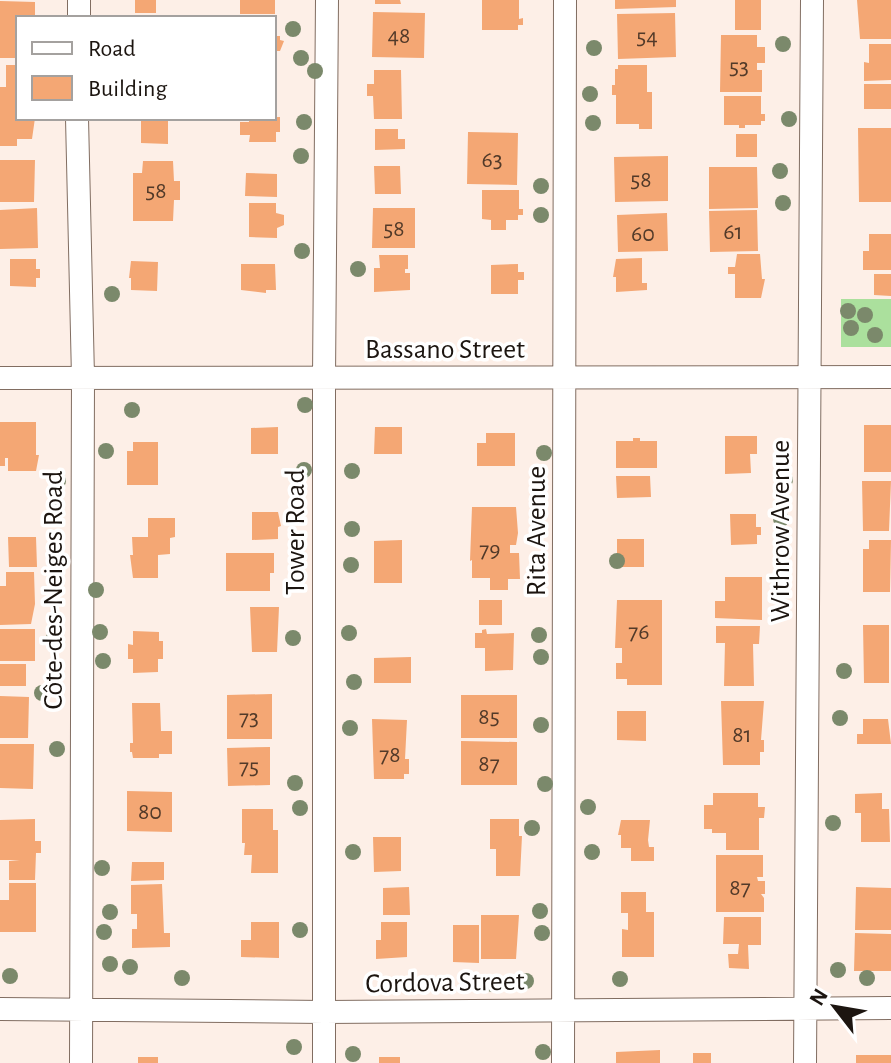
<svg xmlns="http://www.w3.org/2000/svg" width="891" height="1063" font-family="'Alegreya Sans',sans-serif">
<style>
.green{fill:#abe09d}
.building{fill:#f4a774}
.lines{fill:none;stroke-linecap:round;stroke-linejoin:round}
.minor-casing{stroke:#816d61;stroke-width:24}
.minor{stroke:#fff;stroke-width:22}
.tree{fill:#7b896b}
.labels{text-anchor:middle;stroke-width:7;stroke-linejoin:round;paint-order:stroke}
.number-label{font-size:24px;fill:#523a29}
.street-label{font-size:28px;fill:#1c1510;stroke:#fff}
</style>
<rect width="100%" height="100%" fill="#fdefe7"/>
<path class="green" d="M841,299H891V347H841Z"/>
<path class="building" d="M135,0H156V13H135Z
M240,0H275V14H240Z
M375,0H400L401,4H375Z
M482,0H519V19L523,18V25H518V30H482Z
M615,0H676V7L615,9Z
M735,0H761V30H735Z
M857,0H891V39H860Z
M0,1L35,2V18H18V58H0Z
M373,12L425,13L424,58L372,57Z
M675,13L676,57L618,59L617,14Z
M721,35H757V47H765V63H757V70H762V92H720Z
M274,36H280V40L284,41L280,51H274Z
M869,44H891V80L864,81V62L869,63Z
M6,65H18V118H35L32,139H17V146H0V87H6Z
M618,65H647V92H652V129H639V124H616V95H612V85H615V69H618Z
M374,70H401L402,119H374L373,96H367V84H374Z
M864,84H891V109H864Z
M724,96H761V114H765V121H761V125H745V128H739V125H724Z
M280,117V132H276V142H249L250,135H240V122H249V118Z
M141,118H168V144L141,143Z
M858,128H891V202H859Z
M375,129H398V139H405V149L375,150Z
M468,132L518,133L517,185L467,184Z
M736,134H757V157H736Z
M668,156V201L615,202L614,157Z
M0,160H35L34,202H0Z
M143,161H173L174,181H180V200H174L173,221H133V173H142Z
M374,166H400L401,194H375Z
M709,167H757L758,208L709,209Z
M246,173L277,174V197L245,196Z
M482,190H519V209H523V215H518V220H506V230H491V220L482,219Z
M249,203H276V213L284,215V225L277,228V238L249,237Z
M37,208L38,248L0,249V210Z
M373,208H415V248H372Z
M757,210L758,251L710,252L709,211Z
M667,213L668,251L618,252L617,215Z
M869,234H891V270H863V251H869Z
M737,254H760L762,279H765L761,298H735V274H728V267H735Z
M379,255H408V269H405V273H410V290L374,292V268H380Z
M642,258V283H647V290L616,292V277H613L616,259Z
M10,259H36V269H40V278H36V287L10,286Z
M131,261L158,262L157,291L131,290V278H129Z
M241,264H275L276,290H266V293L241,290Z
M518,264V272H524V280H518V294H491V265Z
M874,274H891V296L874,295Z
M0,422H36V455H39L36,471H8V458H5V466H0Z
M864,425H891V472H864Z
M278,427V454H251V428Z
M375,427H402V454H374Z
M486,433H515V466H477V443H486Z
M725,436H757V454H750L751,473L725,474Z
M633,438H640V441H657V468H616V441H633Z
M133,442H158V485H127V451H133Z
M616,476H650L651,497L617,498Z
M862,481H891L889,531H863Z
M472,507H516L518,533L516,545H510V553H519L520,579H508V590H490V578H472V560L470,561Z
M252,512H278L281,526L278,527V539L252,540Z
M730,514H756V527H761V535H757V544L731,545Z
M148,518H175V537L170,538V554L158,555V578H133L130,555H133L132,537H148Z
M8,537H36L37,567H9Z
M617,539H644V567H617Z
M402,540V583H374V541Z
M869,540H891L890,592H863V549H869Z
M226,553H274V573H270V591H226Z
M6,572H34L35,604L31,624L0,625V586H6Z
M725,577H762V620L715,618V601H725Z
M479,600H502V625H479Z
M617,600H662V685H627V679H616V663H622V648H615Z
M250,607H279L277,652H252Z
M863,625H889V683H864Z
M716,626H760L759,644H753L754,686H724L725,643H716Z
M0,629H35V661H0Z
M486,629L487,634L514,633L513,670L485,671V648H475V633H482V630Z
M133,631L159,632V641H163V659H158V672L133,673V659H128V644L133,645Z
M411,657V683H374V658Z
M0,664H26V686H0Z
M272,694V739H227V695Z
M461,695H517V738H461Z
M0,696L29,697L28,738H0Z
M721,701H764L761,740H764V752H760V765H723Z
M132,703H160L161,731H172V754H159V758H133L132,752H130V743H133Z
M617,711H646V741L617,740Z
M372,719L407,720L405,759H409V774H404V779H374Z
M863,719H888L891,744H857V734H863Z
M461,741L517,742V785H461Z
M0,744H34L33,789L0,788Z
M270,747V785L228,786L227,748Z
M127,791L172,792V832L127,831Z
M713,793H758V807H765L764,818H759V850H726V833H712V829H704V805H713Z
M882,793V809H889L890,842H861V813H855V794Z
M242,809H273V830H278V873H251L252,855H244L245,843H242Z
M35,819V841H41V853H36L35,880H9V861L20,860H0V820Z
M490,819H519V836H522L520,876H496V849H490Z
M621,820H650L648,840L649,847H654V861H631V848H621V835H618Z
M373,837H401V871L374,872Z
M716,855H763V877H757L758,881H765V894H761L764,898V912H716Z
M132,862H164V880L131,881Z
M9,883H36V932H0V900H9Z
M162,884L164,933H170V947L132,948V929H137V914H131V885Z
M409,887L410,915H383V888Z
M856,887L891,888V930H855Z
M621,892H646V912H654V957H622V929L628,930V913H621Z
M481,915H519L516,959H481Z
M724,917H761V945H748L749,969L729,968L728,954H738L739,944H723Z
M251,922H279V958L241,957V940H251Z
M381,922H407V957L376,959V940H381Z
M453,925H479V963L453,962Z
M855,933L891,934V971H854Z
M660,1050V1063H616V1052Z
M693,1053H711V1063H693Z
M856,1055H891V1063H856Z
M138,1057H158V1063H138Z
M379,1057H400V1063H379Z"/>
<g class="lines">
<defs>
<path id="minor" d="M79,18V0
M77,118L83,377L81,1063
M0,378L891,377
M0,1009L324,1012L891,1008
M324,1063V378L327,0
M563,1063L565,0
M805,1063L812,0"/>
</defs>
<use href="#minor" class="minor-casing"/>
<use href="#minor" class="minor"/>
</g>
<g class="tree">
<circle cx="293" cy="29" r="8"/>
<circle cx="783" cy="44" r="8"/>
<circle cx="594" cy="48" r="8"/>
<circle cx="301" cy="58" r="8"/>
<circle cx="315" cy="71" r="8"/>
<circle cx="590" cy="94" r="8"/>
<circle cx="789" cy="119" r="8"/>
<circle cx="304" cy="122" r="8"/>
<circle cx="593" cy="123" r="8"/>
<circle cx="301" cy="156" r="8"/>
<circle cx="780" cy="171" r="8"/>
<circle cx="541" cy="186" r="8"/>
<circle cx="783" cy="203" r="8"/>
<circle cx="541" cy="215" r="8"/>
<circle cx="302" cy="251" r="8"/>
<circle cx="358" cy="269" r="8"/>
<circle cx="112" cy="294" r="8"/>
<circle cx="848" cy="311" r="8"/>
<circle cx="865" cy="315" r="8"/>
<circle cx="851" cy="328" r="8"/>
<circle cx="875" cy="335" r="8"/>
<circle cx="305" cy="405" r="8"/>
<circle cx="132" cy="410" r="8"/>
<circle cx="106" cy="451" r="8"/>
<circle cx="544" cy="453" r="8"/>
<circle cx="304" cy="470" r="8"/>
<circle cx="352" cy="471" r="8"/>
<circle cx="785" cy="480" r="8"/>
<circle cx="58" cy="481" r="8"/>
<circle cx="56" cy="503" r="8"/>
<circle cx="781" cy="519" r="8"/>
<circle cx="352" cy="529" r="8"/>
<circle cx="617" cy="561" r="8"/>
<circle cx="351" cy="565" r="8"/>
<circle cx="96" cy="590" r="8"/>
<circle cx="100" cy="632" r="8"/>
<circle cx="349" cy="633" r="8"/>
<circle cx="539" cy="635" r="8"/>
<circle cx="54" cy="638" r="8"/>
<circle cx="293" cy="638" r="8"/>
<circle cx="541" cy="657" r="8"/>
<circle cx="103" cy="661" r="8"/>
<circle cx="844" cy="671" r="8"/>
<circle cx="354" cy="682" r="8"/>
<circle cx="42" cy="693" r="8"/>
<circle cx="840" cy="718" r="8"/>
<circle cx="541" cy="725" r="8"/>
<circle cx="350" cy="728" r="8"/>
<circle cx="57" cy="749" r="8"/>
<circle cx="295" cy="783" r="8"/>
<circle cx="545" cy="784" r="8"/>
<circle cx="588" cy="807" r="8"/>
<circle cx="300" cy="808" r="8"/>
<circle cx="833" cy="823" r="8"/>
<circle cx="532" cy="828" r="8"/>
<circle cx="353" cy="852" r="8"/>
<circle cx="592" cy="852" r="8"/>
<circle cx="102" cy="868" r="8"/>
<circle cx="540" cy="911" r="8"/>
<circle cx="110" cy="912" r="8"/>
<circle cx="300" cy="930" r="8"/>
<circle cx="104" cy="932" r="8"/>
<circle cx="542" cy="933" r="8"/>
<circle cx="110" cy="964" r="8"/>
<circle cx="130" cy="967" r="8"/>
<circle cx="838" cy="970" r="8"/>
<circle cx="10" cy="976" r="8"/>
<circle cx="182" cy="978" r="8"/>
<circle cx="867" cy="978" r="8"/>
<circle cx="620" cy="979" r="8"/>
<circle cx="526" cy="981" r="8"/>
<circle cx="492" cy="984" r="8"/>
<circle cx="294" cy="1047" r="8"/>
<circle cx="543" cy="1052" r="8"/>
<circle cx="353" cy="1054" r="8"/>
</g>
<g class="labels">
<g class="number-label">
<text x="399" y="43">48</text>
<text x="647" y="44">54</text>
<text x="739" y="74">53</text>
<text x="492" y="167">63</text>
<text x="641" y="187">58</text>
<text x="156" y="198">58</text>
<text x="394" y="236">58</text>
<text x="733" y="239">61</text>
<text x="643" y="241">60</text>
<text x="490" y="557">79</text>
<text x="639" y="639">76</text>
<text x="489" y="724">85</text>
<text x="249" y="725">73</text>
<text x="742" y="742">81</text>
<text x="390" y="762">78</text>
<text x="489" y="771">87</text>
<text x="249" y="774">75</text>
<text x="150" y="819">80</text>
<text x="740" y="895">87</text>
</g>
<g class="street-label">
<text x="445" y="358">Bassano Street</text>
<text transform="translate(535 531) rotate(-90)" y="10">Rita Avenue</text>
<text transform="translate(779 531) rotate(-90)" y="10">Withrow Avenue</text>
<text transform="translate(294 532) rotate(-90)" y="10">Tower Road</text>
<text transform="translate(52 590) rotate(-90)" y="10">Côte-des-Neiges Road</text>
<text transform="translate(445 981) rotate(-1)" y="10">Cordova Street</text>
</g>
</g>
<rect x="16" y="16" width="260" height="104" fill="#ffffff" stroke="#a4a19f" stroke-width="2"/>
<rect x="32" y="42" width="40" height="12" fill="#ffffff" stroke="#a4a19f" stroke-width="2"/>
<text x="88" y="56" font-size="24" fill="#1c1510">Road</text>
<rect x="32" y="76" width="40" height="24" fill="#f4a774" stroke="#a4a19f" stroke-width="2"/>
<text x="88" y="96" font-size="24" fill="#1c1510">Building</text>
<g transform="translate(835 1007) rotate(301)" stroke="#ffffff" stroke-width="6" paint-order="stroke">
<path d="M0-6L14 30L0 20L-14 30Z" fill="#1c1510"/>
<text y="-12" font-size="22" font-weight="bold" text-anchor="middle" fill="#1c1510">N</text>
</g>
</svg>
